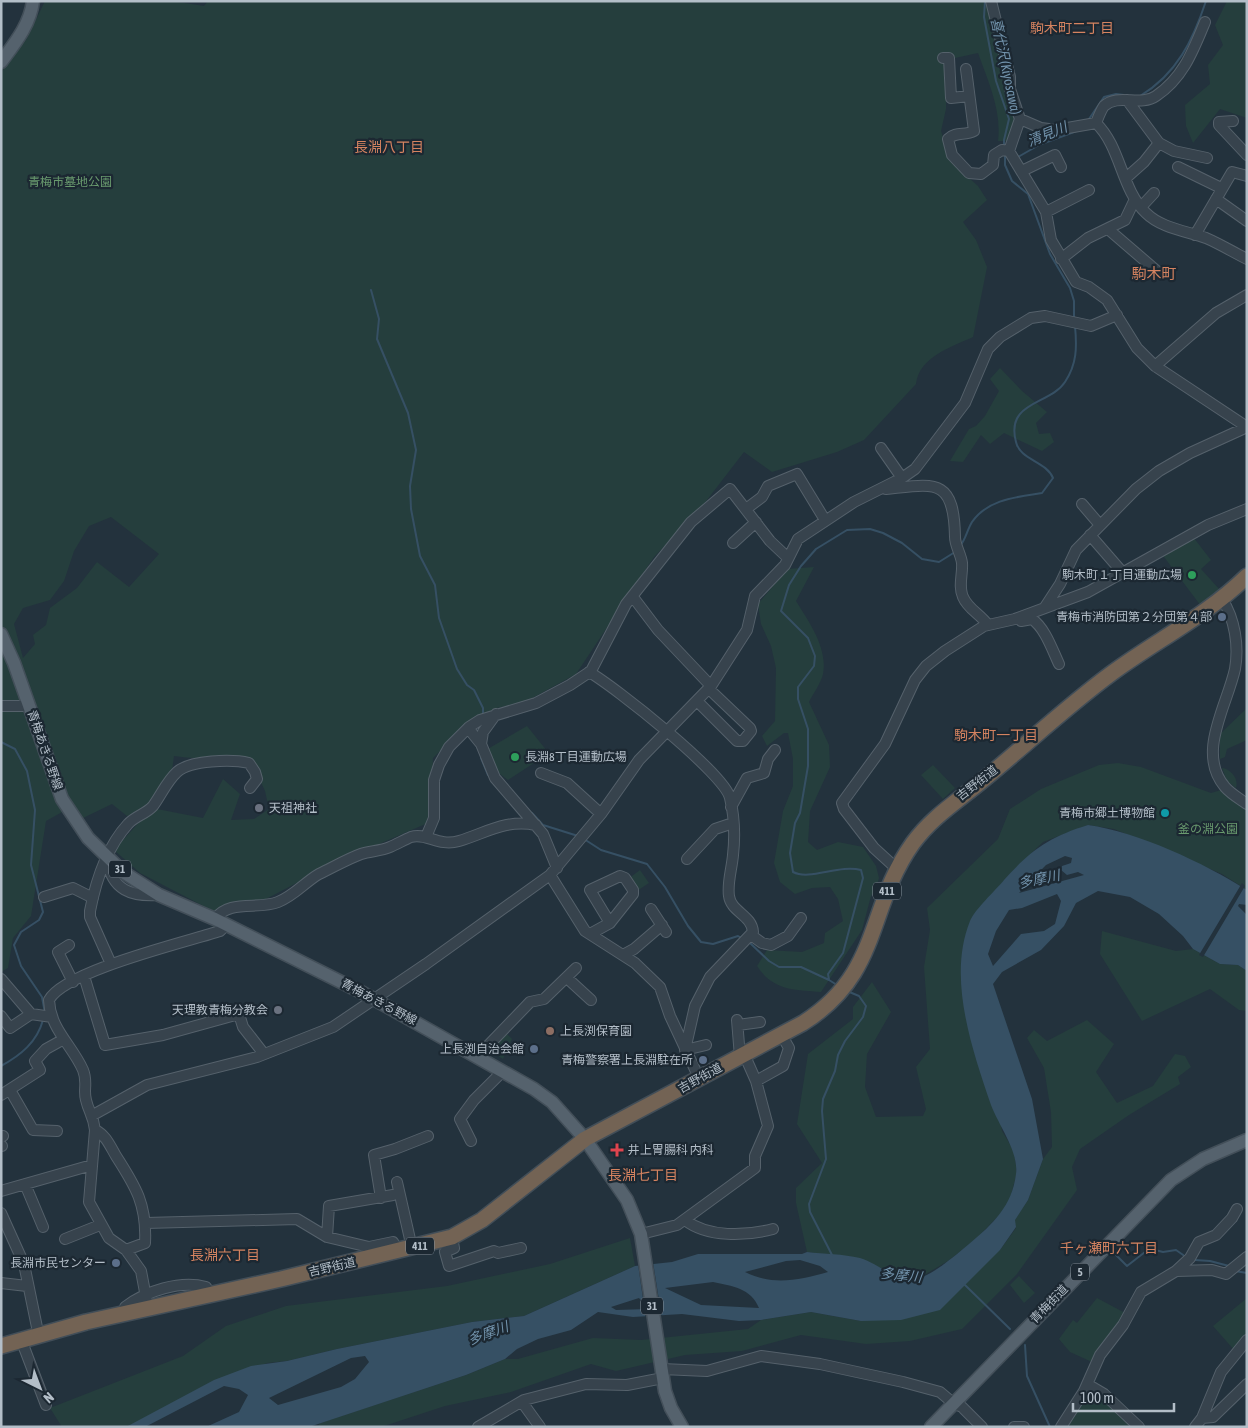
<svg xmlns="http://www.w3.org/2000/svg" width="1248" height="1428" font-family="'Asap Condensed','Noto Sans JP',sans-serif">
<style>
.green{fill:#253e3d;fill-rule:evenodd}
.water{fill:#365064;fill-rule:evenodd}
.pier{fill:#23323d}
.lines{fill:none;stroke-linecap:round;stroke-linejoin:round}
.stream{stroke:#365064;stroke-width:2}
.minor-casing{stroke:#55616b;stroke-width:12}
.major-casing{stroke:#434f59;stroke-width:15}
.highway-casing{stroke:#424e58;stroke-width:18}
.minor{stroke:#37434d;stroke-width:10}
.major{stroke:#55626d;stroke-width:12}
.highway{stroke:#736354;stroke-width:15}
.leisure-dot{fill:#2e9e5b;stroke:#1c2832;stroke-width:2}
.service-dot{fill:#5c6f8a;stroke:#1c2832;stroke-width:2}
.worship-dot{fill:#6b7280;stroke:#1c2832;stroke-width:2}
.culture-dot{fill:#0f9aa8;stroke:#1c2832;stroke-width:2}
.education-dot{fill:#8d6e63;stroke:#1c2832;stroke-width:2}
.health-dot{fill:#e0444e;stroke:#1c2832;stroke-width:2}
.labels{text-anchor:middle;stroke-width:4.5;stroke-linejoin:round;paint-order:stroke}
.shield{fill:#1c2832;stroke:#86919b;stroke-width:1}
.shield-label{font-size:11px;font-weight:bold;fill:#b3bec8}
.park-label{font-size:12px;fill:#699a6e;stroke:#1c2832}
.poi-label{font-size:12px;fill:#b3bec8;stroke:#1c2832;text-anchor:end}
.street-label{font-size:12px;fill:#b3bec8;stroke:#1c2832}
.neighbourhood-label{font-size:14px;fill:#d58360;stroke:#1c2832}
.water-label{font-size:14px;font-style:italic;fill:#7293ac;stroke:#1c2832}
.quarter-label{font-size:15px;fill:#d58360;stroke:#1c2832}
</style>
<rect width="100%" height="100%" fill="#23323d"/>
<path class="green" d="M45,1H172L204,6L208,1H988L1015,118L1008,141H998C1002,111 988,81 978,53L946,60V109L941,131L951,162L978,186L987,200L963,222L976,240L987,267L973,337C951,347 919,357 916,384L864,440L837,452L772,472L744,452L700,509L654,557L576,674L527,701L497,708L466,725L433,758L430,822L333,864L264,900L231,905L213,911L140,873L114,850L152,808L203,818L223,779L240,794L231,820L254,819L269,809L265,791L252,763C226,757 200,760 174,756L172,771L157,804L127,816L112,804L83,818L73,806L46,821L31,916L13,938L8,968L1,972V76L3,68L26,40ZM111,517L159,554L129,587L97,562L77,588L50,608L46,625L33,635L35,644L23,658L14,624L23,608L50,600L64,581L74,551L89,526Z
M1227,1H1247V118L1220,109L1193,143L1186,126L1185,105L1210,84L1208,65L1223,45L1215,25Z
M1000,368L1022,391L1047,412L1036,423L1039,434L1050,433L1054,442L1042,451L1004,433L990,444L981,435L963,462L950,461L969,429L976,426L985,416L999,391L990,379Z
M1193,537L1211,560L1201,569L1220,590L1201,606L1161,553Z
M814,567L796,601C809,622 828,648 823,674C821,683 813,694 809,702L829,745L830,767L810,811L808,842L817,850L838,842L863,847L876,866L879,878L876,889L871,896L862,930L821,992C795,990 773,991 757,966L767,950L802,952L824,943L825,933L843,921L838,899L830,887L812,888L795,894L780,882L774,863L783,811L793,786V759L788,733H784L767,746L762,736L775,721L776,668L771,646L761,624L758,604L787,569Z
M1247,708V740L1227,749L1225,757L1220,759V734Z
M527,726L547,751L534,763L508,780L493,769L486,750Z
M1118,763L1141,767L1211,793L1221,790L1247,810V890L1222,874L1114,829L1088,825L1043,842L1008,876L971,919L1002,1131L1014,1151L1017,1173L1008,1206L976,1239L948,1261L919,1278L894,1276L860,1259L807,1252L796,1203V1188L822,1163L797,1124L808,1054L853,1019V1007L872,982L891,1012L867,1054L865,1087L876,1117L923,1116L926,1109L916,1067L930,1049L924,967L930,930L927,908L998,839L1010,809L1041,789L1099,765Z
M933,765L955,788L943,799L921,775Z
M1222,768C1231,769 1239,779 1236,788L1227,781Z
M640,870L649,883L637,891L628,879Z
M1102,931L1176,951L1193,949L1220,964L1238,965L1247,971V1011L1239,1010L1210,989L1142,1021L1100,954Z
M1087,1020L1114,1044L1096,1072L1117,1103L1153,1086L1175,1054L1185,1056L1191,1067L1178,1077L1180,1084L1129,1115L1080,1149L1072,1167L1077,1190L1017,1274L962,1329L910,1341L866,1344L801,1335L742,1351L685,1355L616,1371L591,1364L511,1392L445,1406L381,1427H317L320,1423L466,1375L505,1359H518L593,1338L641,1340L748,1329L761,1320L811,1312L861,1321L1000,1250L1016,1228L1014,1220L1028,1200L1043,1159L1052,1147L1051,1112L1044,1068L1027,1038L1034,1030L1047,1041Z
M505,1032L512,1039L503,1059L495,1054L501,1047L496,1042Z
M630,1238L635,1266L524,1316L472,1322L337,1349L287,1361L267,1363L126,1427H62L50,1408L183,1356L226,1326L286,1306L447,1286L550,1264Z
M1019,1276L1035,1293L1024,1303L1010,1285Z
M1097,1298L1127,1314L1092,1362L1070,1352L1059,1339L1073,1320L1077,1323Z
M1247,1298V1338L1235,1351L1213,1326Z
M1092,1390L1131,1425L1129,1427H1071L1068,1424L1087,1392Z"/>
<path class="water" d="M1088,825C1138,832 1204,863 1247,890V905L1239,904L1238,906L1247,915V971L1238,965L1220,964L1193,949L1183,936L1159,914L1130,897L1098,891L1076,903L1064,926L1041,950L1002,972L993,984L1032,1099L1043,1159L1028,1200L1015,1220L1016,1227L1000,1250L940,1310L901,1320L861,1321L811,1312L761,1320L739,1321L682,1314L633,1317L598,1312L571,1330L538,1339L517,1349L505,1359L466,1375L309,1427H206L239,1412L248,1395L239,1389L224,1386L145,1427H126L214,1380L251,1366L287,1361L337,1349L472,1322L524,1316L635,1266L672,1262L698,1254H802L807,1252C824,1254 843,1254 860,1258C880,1264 896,1283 919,1278C933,1275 958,1253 969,1244C993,1224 1012,1206 1016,1174C1019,1152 999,1126 991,1105C972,1049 947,978 970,921C975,909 995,891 1004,880C1031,850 1049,837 1088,825ZM1065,856L1072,858L1071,863L1062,866L1061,870L1067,875L1078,872L1084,875L1019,893L1046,865ZM1057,894L1061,901L1055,924L1044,931L1021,934L993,966L988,954L996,931L1009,910L1022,908ZM800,1260L820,1266L828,1272C799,1280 773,1286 745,1272L786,1261ZM713,1282C732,1286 751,1288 759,1308L701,1305L665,1288ZM639,1298L648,1309L616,1310L611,1307ZM365,1356L369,1362L355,1379L341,1387L278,1405L269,1398L351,1358Z"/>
<path class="pier" d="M1242,883L1245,886L1203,957L1199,955Z
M653,1262L662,1319L646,1320L638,1264Z"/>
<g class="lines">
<path class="stream" d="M985,1L984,17L996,81L1009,119L1004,140V147
M1140,96C1177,74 1193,40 1206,1
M1089,119L1104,97L1116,94L1124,95
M1005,155V165L1012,181L1028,194L1050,254L1070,288L1074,301V319
M1018,157L1039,145L1082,129
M371,290L379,319L377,339L408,413L416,450L410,486L411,509L420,556L435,585L439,618L457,669L467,685L474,690L483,708V715
M960,546C966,539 967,530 972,522C988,499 1017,497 1042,493L1053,478C1046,461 1020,460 1016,442C1005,401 1050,405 1065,382C1077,364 1077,347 1075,326
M1,742L15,749L27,771L35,810L31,865L43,912L39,920L21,932L14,945L21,966L42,997L45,1013
M481,758L488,775
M532,813L543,825L578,836
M584,839L601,850L647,864L665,887L688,926L701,942L713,944L738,936L743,939
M749,942L769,961L779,967H801L829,980
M837,985L829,980L828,974L843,953L863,878L861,870C839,864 810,881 793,872L790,853L795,823L800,813L808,766V729L798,699V687L814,666L815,656L808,638L781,611L789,585L801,566L816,549L847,530L870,529L883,533L902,543L922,559L939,562L955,552
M1,1066C21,1055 37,1042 43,1020
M832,1255L810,1212L809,1204L826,1159L822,1111L823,1099L835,1071L838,1055L845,1041L863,1017L866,1006L859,996L847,991
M1116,1255L1127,1266L1145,1252L1155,1250L1163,1252L1176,1250L1186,1257
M1195,1260L1210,1261L1229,1266
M1235,1271L1247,1273
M965,1285L1010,1329
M1025,1345L1027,1376L1050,1427"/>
<defs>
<path id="minor" d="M991,1L1010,77V89L1020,119
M943,58H949L951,98L969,96
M966,69L974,131C965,136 956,131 948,139L952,155L969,173L981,174L993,165L994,155L1002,150L1009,151
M1127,100L1159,143L1174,151L1207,158
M1233,121L1219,122V125L1247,155
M1096,123C1098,118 1101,110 1104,106C1118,93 1140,107 1156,96C1183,78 1193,51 1205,22
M1178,167L1221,188
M1022,171L1055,155L1061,167
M1126,178L1144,162L1159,143
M1216,199L1247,221
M1141,207L1154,193
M1046,212L1089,190
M1108,229L1158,272
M1195,235L1232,172L1247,176
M1061,259L1088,238L1125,220L1135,199
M1247,259C1233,252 1220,244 1206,238C1186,231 1161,228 1146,213C1121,189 1121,147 1096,123L1056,130L1041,128L1020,119L1009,151L1046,212L1051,240L1076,282L1089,287L1107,300L1137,348L1155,366L1247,427
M1155,366L1216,313L1247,295
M881,448L902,478
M886,489C935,484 954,477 955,537C955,546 961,554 962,563C963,574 958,586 963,597C968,609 980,614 988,625
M1082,504L1100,525
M746,509L762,497L768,486L797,474L825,520
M1090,535L1123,573
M733,543L756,522
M633,597L658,630L711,686
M1222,599C1235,619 1239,646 1235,669C1227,706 1196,753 1225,787C1231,794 1240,799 1247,804
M1045,607L1060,584L1076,550L1136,489L1159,471L1190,453L1247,427
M1021,621L1032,619C1045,628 1052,649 1059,664
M589,672C614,686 725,774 730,798C734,815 735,837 733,855C732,868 727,883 729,896C731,912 752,915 753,932L710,977L695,1006L685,1050L706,1045
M698,702L737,741H743L751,731L750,728L709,689
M1,706H30
M468,728L481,744L495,778L543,834L557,868
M481,744L483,732L496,714
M541,773L567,783L601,814
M731,807L747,778L764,773L768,759L775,750
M426,837L434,818V780L439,765L449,747L469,727L480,720L536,703L570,685L591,671L626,604L691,522L730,489L770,541L788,558
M687,859L715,829L733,823
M107,860C112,890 131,897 159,895
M897,869L874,848L844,809L842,803L885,744L915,680L926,666L945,651L984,626L1015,619L1088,592L1208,525L1247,509
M550,875L585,931L635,963L660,987L670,1016L699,1078
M44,897L73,888L93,898
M651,909L666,932
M215,919C229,899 258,910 278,902C294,896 305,882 319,874C332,868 347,859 361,854C370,851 381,851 390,847C397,844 404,840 411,837C426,832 438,847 459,841C486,833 505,819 536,825
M590,934L610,923L633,894V890L625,878L620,876L590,890L610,923
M751,935L762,943L771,945L788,936L801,918
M69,945L58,952L73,982
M623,955L634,949L662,925
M111,964L90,917V911C96,880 106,848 128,824C135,816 146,814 153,806C161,795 167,781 177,772C190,760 232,759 249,763L255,772L257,779L250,788
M84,976L105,1045L163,1035L239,1014L243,1027L264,1054
M567,978L591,1000
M1,979L31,1014
M1,1016L10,1028L31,1014L52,1017
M737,1020L740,1057
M738,1025L760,1022
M478,1056L530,1002L544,999L576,968
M756,1081L783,1066L789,1048L781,1034
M10,1090L33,1130L57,1131
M1,1095L40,1070L35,1061L46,1049L64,1039
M93,1115L147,1085L257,1057L333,1027L426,964L550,875L601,814L639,760L711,686L747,630L755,596L785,565L798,539L854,502L902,478L915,469L965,403L988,349L1000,337L1031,318L1045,316L1091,326L1117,315
M95,1130L89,1202L109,1238L126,1250L141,1271L148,1308
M1,1137L3,1136
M471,1141L460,1119L474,1100L503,1071
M1,1145L2,1146
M397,1182L412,1248
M25,1184L43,1227
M1,1191L92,1165
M381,1198L374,1155L395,1149L428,1136
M1,1213L24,1264L39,1337
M685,1220C708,1238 746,1236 773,1229
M146,1223L297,1219L327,1237L369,1247L393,1242L398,1251
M641,1234L677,1225L755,1168V1156L768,1126L756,1081L744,1054
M327,1237L329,1206L393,1195
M452,1237L454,1248L445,1252L449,1266L494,1251L498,1253L521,1248
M65,1239L100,1225
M126,1250L145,1243C147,1205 136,1187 116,1156C110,1146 106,1135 95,1130C93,1114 89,1113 86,1100C83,1090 88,1082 83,1070C72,1045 50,1029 49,1000C64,971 186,942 220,931L226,925
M1176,1271L1212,1270L1226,1274L1247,1257
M1,1283L27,1286
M125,1313V1307C146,1291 180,1280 206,1287L210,1294
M22,1342L46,1405
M662,1369L707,1371L761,1356L820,1364L903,1382L940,1392L953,1403L962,1407L982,1427
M1087,1384L1104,1394L1139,1427
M522,1402L540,1427
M1202,1418L1213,1417L1247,1384
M478,1427L524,1400L586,1384L627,1385L663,1378
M1014,1427H1024
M1061,1427L1084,1391L1100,1355L1123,1325L1141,1292L1176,1271L1190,1258L1199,1242L1216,1235L1232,1218L1237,1209
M1195,1427L1202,1418L1221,1372L1247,1340"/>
<path id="major" d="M1,62C15,43 30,25 33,1
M1,634L14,663L62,799L88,838L123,872L159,895L215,919L363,993L534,1089L552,1102L585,1139L627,1200L641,1234L665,1391L671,1408L682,1427
M931,1427L1171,1180L1203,1159L1247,1140"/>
<path id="highway" d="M1,1346L86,1322L281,1279L452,1237L482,1220L585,1139L803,1023C882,973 866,909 913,843C933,816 958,801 983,780C1026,745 1067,706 1112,673C1157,640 1206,616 1247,576"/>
</defs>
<use href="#minor" class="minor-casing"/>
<use href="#major" class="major-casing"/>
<use href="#highway" class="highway-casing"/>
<use href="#minor" class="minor"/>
<use href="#major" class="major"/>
<use href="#highway" class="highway"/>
</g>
<g class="leisure-dot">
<circle cx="1192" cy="575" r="5"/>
<circle cx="515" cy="757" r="5"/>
</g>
<g class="service-dot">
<circle cx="1222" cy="617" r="5"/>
<circle cx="534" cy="1049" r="5"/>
<circle cx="703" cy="1060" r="5"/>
<circle cx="116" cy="1263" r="5"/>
</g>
<g class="worship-dot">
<circle cx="259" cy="808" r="5"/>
<circle cx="278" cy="1010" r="5"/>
</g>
<circle class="culture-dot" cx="1165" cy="813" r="5"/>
<circle class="education-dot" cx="550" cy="1031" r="5"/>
<path class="health-dot" d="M614.5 1142.5h5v5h5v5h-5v5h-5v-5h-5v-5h5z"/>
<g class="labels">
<g class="shield">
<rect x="109" y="860.5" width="22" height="17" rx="4"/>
<rect x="873" y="882.5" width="28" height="17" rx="4"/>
<rect x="406" y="1237.5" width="28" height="17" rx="4"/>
<rect x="1071" y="1263.5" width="18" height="17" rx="4"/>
<rect x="641" y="1297.5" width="22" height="17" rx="4"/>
</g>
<g class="shield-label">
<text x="120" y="873">31</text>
<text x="887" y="895">411</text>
<text x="420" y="1250">411</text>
<text x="1080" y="1276">5</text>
<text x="652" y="1310">31</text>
</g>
<g class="park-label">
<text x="70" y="186">青梅市墓地公園</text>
<text x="1208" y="833">釜の淵公園</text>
</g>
<g class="poi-label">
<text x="1182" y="579">駒木町１丁目運動広場</text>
<text x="1212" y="621">青梅市消防団第２分団第４部</text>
<text x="525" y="761" text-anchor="start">長淵8丁目運動広場</text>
<text x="269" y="812" text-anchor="start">天祖神社</text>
<text x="1155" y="817">青梅市郷土博物館</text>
<text x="268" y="1014">天理教青梅分教会</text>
<text x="560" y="1035" text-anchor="start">上長渕保育園</text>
<text x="524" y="1053">上長渕自治会館</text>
<text x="693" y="1064">青梅警察署上長淵駐在所</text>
<text x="628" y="1154" text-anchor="start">井上胃腸科 内科</text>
<text x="106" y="1267">長淵市民センター</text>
</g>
<g class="street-label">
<text transform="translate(45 750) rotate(71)" y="4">青梅あきる野線</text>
<text transform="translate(977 783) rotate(-38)" y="4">吉野街道</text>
<text transform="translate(379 1002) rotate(28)" y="4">青梅あきる野線</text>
<text transform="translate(700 1078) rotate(-29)" y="4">吉野街道</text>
<text transform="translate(332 1267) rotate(-13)" y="4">吉野街道</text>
<text transform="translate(1049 1304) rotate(-46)" y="4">青梅街道</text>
</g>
<g class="neighbourhood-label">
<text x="1072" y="33">駒木町二丁目</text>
<text x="389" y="152">長淵八丁目</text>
<text x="996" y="740">駒木町一丁目</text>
<text x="643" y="1180">長淵七丁目</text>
<text x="1109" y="1253">千ヶ瀬町六丁目</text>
<text x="225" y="1260">長淵六丁目</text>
</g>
<g class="water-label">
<text transform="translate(1006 66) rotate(78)" y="5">喜代沢 (Kiyosawa)</text>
<text transform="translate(1047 134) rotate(-22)" y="5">清見川</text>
<text transform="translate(1039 879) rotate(-12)" y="5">多摩川</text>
<text transform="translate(901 1275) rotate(6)" y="5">多摩川</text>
<text transform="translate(488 1333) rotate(-20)" y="5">多摩川</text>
</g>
<g class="quarter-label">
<text x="1154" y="279">駒木町</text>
</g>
</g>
<rect width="1248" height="1428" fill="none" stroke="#b3bec8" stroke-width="5"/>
<g transform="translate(40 1388) rotate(138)" stroke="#1c2832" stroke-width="4" paint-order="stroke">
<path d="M0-4L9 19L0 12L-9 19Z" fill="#b3bec8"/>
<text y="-8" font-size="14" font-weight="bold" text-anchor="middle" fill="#b3bec8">N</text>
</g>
<path d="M1073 1403v8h101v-8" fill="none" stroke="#b3bec8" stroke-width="2.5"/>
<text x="1080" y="1403" font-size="15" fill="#b3bec8" stroke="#1c2832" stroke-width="4" paint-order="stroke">100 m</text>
</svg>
